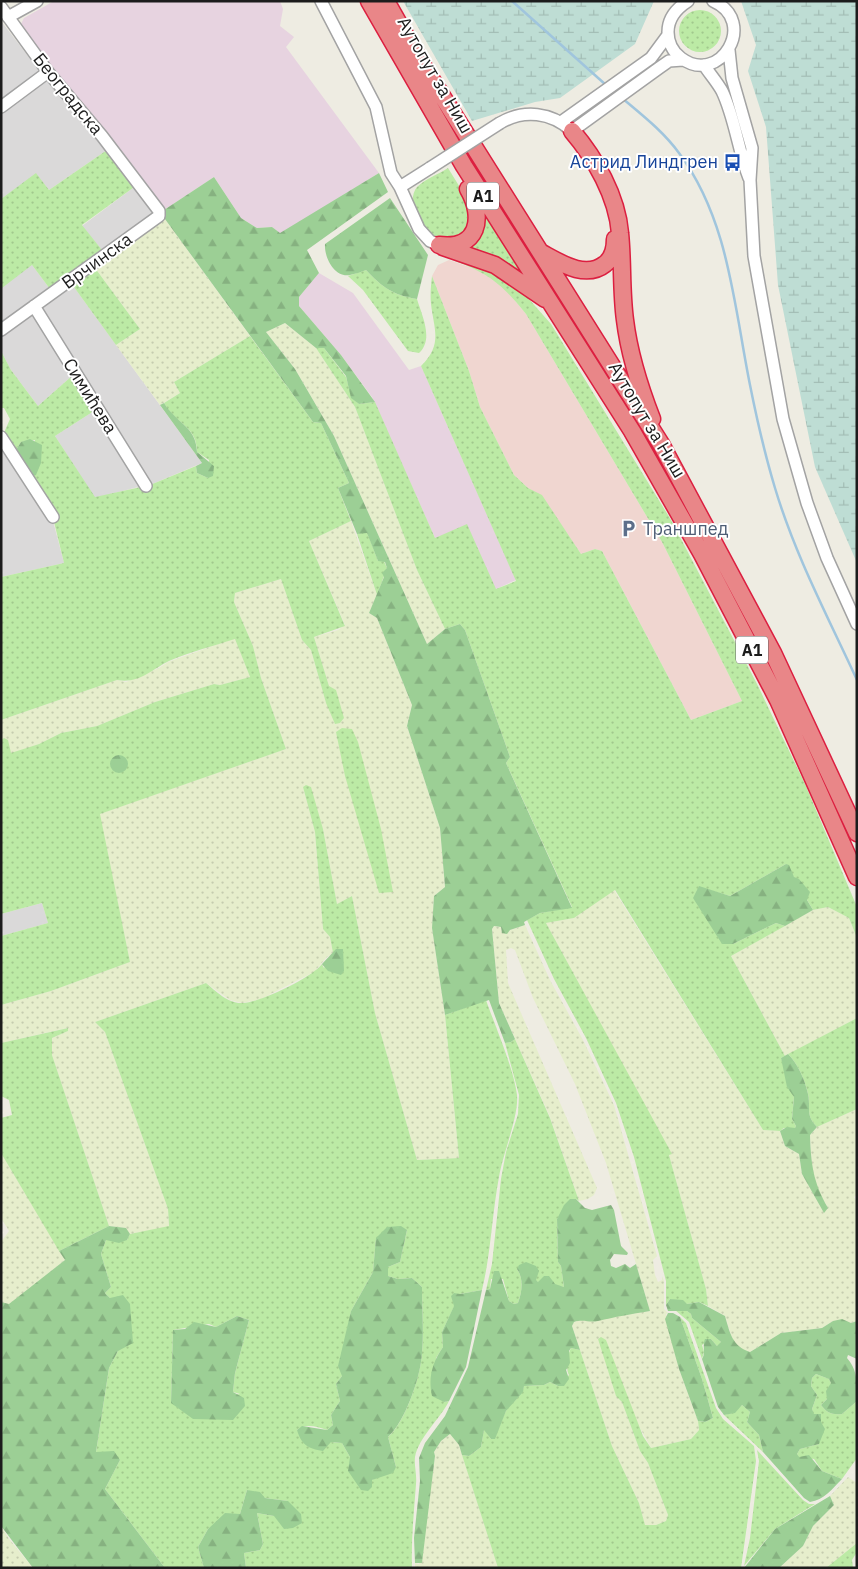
<svg xmlns="http://www.w3.org/2000/svg" width="858" height="1569" font-family="'IBM Plex Sans',sans-serif">
<style>
.residential{fill:#dad9d9}
.commercial{fill:#f0d6d0}
.industrial{fill:#e7d3e0}
.farmland{fill:url(#farmland-dots)}
.grass{fill:url(#grass-dots);fill-rule:evenodd}
.forest{fill:url(#forest-firs)}
.wetland{fill:url(#wetland-marsh)}
.lines{fill:none;stroke-linecap:round;stroke-linejoin:round}
.stream{stroke:#a0c5dd;stroke-width:2.5}
.minor-casing{stroke:#a3a3a3;stroke-width:14}
.highway-casing{stroke:#dc1f40;stroke-width:19}
.minor{stroke:#fff;stroke-width:11}
.highway{stroke:#e98688;stroke-width:16}
.minor-bridge-casing{stroke:#a3a3a3;stroke-width:14;stroke-linecap:butt}
.minor-bridge{stroke:#fff;stroke-width:11}
.labels{text-anchor:middle;stroke-width:4;stroke-linejoin:round;paint-order:stroke}
.shield{fill:#fff;stroke:#606060;stroke-width:1}
.shield-label{font-size:16px;font-weight:bold;fill:#1c1c1c}
.street-label{font-size:18px;fill:#1c1c1c;stroke:#fff}
.transit-label{font-size:18px;fill:#164399;stroke:#fff;text-anchor:end}
.service-label{font-size:18px;fill:#4e5e75;stroke:#fff;text-anchor:start}
</style>
<defs>
<pattern id="farmland-dots" width="8" height="8" patternUnits="userSpaceOnUse" patternTransform="scale(1.25)"><rect width="8" height="8" fill="#e6eecc"/><path d="M2 2h.1M6 6h.1" fill="none" stroke="#c5ccaf" stroke-width="1.8" stroke-linecap="round"/></pattern>
<pattern id="grass-dots" width="8" height="8" patternUnits="userSpaceOnUse" patternTransform="scale(1.25)"><rect width="8" height="8" fill="#bceaa5"/><path d="M2 2h.1M6 6h.1" fill="none" stroke="#a1c88d" stroke-width="1.8" stroke-linecap="round"/></pattern>
<pattern id="forest-firs" width="22" height="20" patternUnits="userSpaceOnUse" patternTransform="scale(1.25)"><rect width="22" height="20" fill="#9ccf95"/><path d="M5 1l3.5 6h-7zM16 11l3.5 6h-7z" fill="#86b180"/></pattern>
<pattern id="wetland-marsh" width="20" height="14" patternUnits="userSpaceOnUse" patternTransform="scale(1.25)"><rect width="20" height="14" fill="#beddd4"/><path d="M1 5h8M5 5V1M11 12h8M15 12V8" fill="none" stroke="#a3bdb5"/></pattern>
</defs>
<rect width="100%" height="100%" fill="#eeece2"/>
<path class="residential" d="M1,21L41,73L1,102Z
M46,78L107,150L49,190L36,174L1,199V111Z
M137,185L154,212L152,216L102,250L82,226Z
M32,265L50,289L1,325V287Z
M71,283L202,463L150,485L40,308Z
M33,313L73,375L38,406L11,370L1,351V334Z
M94,411L142,486L95,498L55,436Z
M1,441L53,521L64,563L1,577Z
M42,903L48,923L1,936V914Z"/>
<path class="commercial" d="M449,260L481,271L503,286L526,314L662,542L742,701L691,720L602,551L595,549L581,554L542,496L528,488L514,475L480,407L469,371L432,276L438,265Z"/>
<path class="industrial" d="M54,1H280L283,9L280,26L294,37L286,47L379,173L280,234L272,227L257,228L241,218L214,177L164,210L105,132L22,30L21,24L24,18Z
M319,273L353,293L409,370L421,366L516,580L496,589L435,538L372,397L341,355L299,306V297Z"/>
<path class="farmland" d="M162,215L250,336L174,382L180,393L160,405L116,345L140,329L95,268Z
M285,323L316,348L355,407L417,570L445,629L427,644L334,436L295,369L266,332Z
M351,521L377,595L369,613L377,618L412,705L407,726L440,828L445,887L434,896L432,928L445,1015L459,1158L417,1160L375,1013L352,896L337,904L323,829L303,787L315,832L323,929L330,937L333,953L327,957L314,972L261,999L242,1003L230,1000L206,983L95,1022L105,1032L168,1209L169,1227L130,1234L125,1228L109,1226L52,1055V1038L68,1031L67,1028L1,1043V1005L51,991L130,962L99,814L286,749L261,678L253,646L234,602L235,593L281,579L302,640L311,650L326,703L329,686L314,637L338,630L345,625L309,541Z
M235,638L250,677L220,685L214,684L155,702L97,726L61,733L39,744L11,754L4,738L1,740V720L117,680L126,682L159,668L168,662Z
M614,890L763,1130L780,1131L785,1146L799,1154L802,1174L824,1212L828,1208L819,1193L812,1170L810,1135L817,1127L857,1109V1195L854,1197L857,1202V1321L851,1323L833,1321L822,1328L781,1333L750,1352L739,1349L733,1341L725,1316L708,1306L706,1289L669,1155L671,1154L546,923L574,918Z
M828,907L849,918L857,938V1018L785,1056L731,956L813,910Z
M525,925L550,980L583,1040L614,1105L657,1256L653,1260L655,1275L658,1282L662,1280V1276L664,1281V1309L668,1313L666,1314L679,1369L698,1421L699,1430L691,1439L651,1448L605,1364L615,1385L616,1395L622,1402L640,1451L648,1463L668,1515L666,1521L656,1525L645,1526L639,1503L612,1446L572,1326L574,1322L584,1319L596,1321L609,1317L650,1311L606,1163L575,1084L533,998L515,950L511,948L506,950L508,983L597,1188L594,1195L588,1199L579,1201L550,1117L499,1003L492,929L494,926L501,927L502,933Z
M1,1153L65,1260L9,1305L1,1302V1242L9,1231L1,1218Z
M450,1434L459,1445L498,1568H415V1563L419,1564L432,1478L435,1457L434,1452L441,1441Z
M848,1477L857,1483V1543L826,1568H779L803,1546L813,1526L834,1505L830,1496Z
M1,1526L9,1539L33,1568H1Z"/>
<path class="grass" d="M679 31a21 21 0 1 1 42 0a21 21 0 1 1-42 0Z
M107,150L137,185L82,225L102,250L50,289L32,265L2,288L1,199L36,173L49,190Z
M448,168L469,202L472,218L462,235C458,237 452,240 447,241C427,242 403,204 417,187C425,179 439,174 448,168Z
M486,214L524,273L522,275L457,249C477,239 482,238 486,214Z
M457,258L480,264L520,289L551,324L671,520L757,684L805,784L857,907V938L849,918L828,907L813,910L786,864L730,896L699,887L733,944L776,923L785,926L731,956L785,1056L781,1058L794,1097L792,1119L796,1126L795,1128H784L780,1131L763,1130L615,890L574,918L546,923L672,1154L669,1155L706,1289L708,1306L699,1302L687,1304L670,1299L666,1305V1281L634,1157L616,1103L586,1038L554,979L527,920L540,913L572,907L506,763L510,757L465,630L460,624L445,629L417,570L355,407L316,348H324L346,377L352,398L359,404L375,402L435,538L467,524L496,589L516,581L421,366C443,344 434,330 431,304C430,295 431,285 432,276L469,371L480,407L514,475L528,488L542,495L581,554L595,549L602,551L691,720L742,701L662,542L526,314C502,285 492,275 455,261Z
M95,268L140,329L116,345L71,283Z
M366,270C383,288 393,295 417,299C422,316 434,339 419,353L408,351L363,290L348,276Z
M250,336L313,422L321,423L349,483L338,488L351,521L309,541L345,626L314,637L329,686L336,690L344,718L340,723L335,724L326,703L311,650L302,640L281,579L235,593L234,602L253,646L261,678L286,749L100,814L130,962L51,991L1,1005V936L48,923L42,903L1,914V740L4,738L8,740L11,753L39,744L61,733L97,726L155,702L214,684L220,685L250,677L235,639C213,646 190,652 169,661C151,670 139,684 117,680L1,720V577L64,563L54,522L31,477L35,440L21,442L14,453L3,435L10,419L4,408H1V351L11,370L38,406L73,375L94,411L55,436L95,497L150,485L196,466L197,473L208,478L209,460L197,452C197,426 176,424 164,403L180,393L174,382Z
M367,532L378,561H384L387,568L377,595L357,534Z
M342,728L352,729L358,742L381,829L393,892L379,893L345,776L336,732Z
M306,785L311,787L323,829L337,904L352,896L375,1013L417,1160L459,1158L445,1015L486,1000C495,1026 514,1069 517,1095C519,1116 503,1153 499,1177C492,1214 491,1253 482,1290L460,1294L442,1332L443,1347L436,1358L444,1402L449,1401C440,1419 419,1437 415,1457C414,1465 417,1475 416,1484C414,1512 411,1539 412,1568H246L244,1553L260,1550L263,1544L257,1513L274,1516L288,1501L265,1498L247,1490L240,1514L208,1529L198,1547L204,1568H165L105,1489L120,1460L96,1452L109,1368L118,1351L110,1298L105,1293L111,1287L101,1254L106,1240H127L130,1234L169,1226L168,1209L105,1032L95,1022L206,983C216,991 228,1004 243,1003C259,1003 313,977 322,964L324,968L333,953L330,937L323,929L315,832L303,787ZM407,1230L400,1262L388,1267V1276L398,1279L412,1278L422,1287C422,1309 424,1331 422,1353C421,1375 405,1423 388,1437L396,1467L372,1480L350,1457L342,1443L331,1442L297,1430C306,1423 317,1427 327,1430L333,1425L331,1415L340,1401L336,1384L342,1376L351,1311L373,1272L376,1239ZM237,1316L249,1320L235,1373L233,1392L240,1394L171,1403L173,1330L209,1324L216,1327Z
M857,1018V1109L817,1127C805,1115 811,1109 808,1094C805,1080 798,1064 788,1054Z
M68,1028V1031L52,1038V1055L109,1226L59,1251L1,1153V1118L12,1115L9,1100L1,1096V1043Z
M515,1039L550,1118L579,1201L576,1199L557,1219L558,1262L561,1266L564,1287L538,1282L517,1269C524,1279 522,1292 518,1303L514,1304L509,1301L503,1279H491L490,1289L486,1290L492,1264L501,1179L506,1152L518,1114L519,1095L505,1043L511,1042Z
M675,1310L687,1311L691,1314L692,1318L721,1342L720,1345L717,1346L711,1339L702,1345L704,1352L702,1359L689,1322Z
M680,1317L686,1323L716,1408L723,1419L754,1446L756,1461L741,1568H498L462,1455L469,1456L481,1447L484,1429L491,1439C500,1431 500,1422 506,1411C511,1402 522,1397 524,1386L544,1385L550,1382L558,1386L569,1375C565,1369 568,1353 571,1348L580,1350L612,1446L639,1503L645,1525H656L666,1521L668,1515L648,1463L640,1451L622,1402L616,1396L598,1339L601,1337L606,1340L643,1436L651,1448L691,1439L699,1430L698,1421L705,1422L713,1418L702,1379Z
M816,1374L829,1379L831,1383L827,1399L821,1405C827,1413 832,1415 842,1414L857,1401V1458L842,1479L822,1471L814,1459L798,1457L797,1454L800,1449L819,1444L812,1409L817,1395L811,1386L812,1378Z
M742,1405L750,1412L747,1422L759,1435L763,1452L724,1415L732,1413Z
M757,1450L803,1500L809,1504H815L775,1529L744,1566L750,1538L759,1461Z
M857,1543V1552L852,1560L853,1568H826Z"/>
<path class="forest" d="M379,173L388,192L307,250L319,273L299,297V306L341,355L375,402L359,404L351,398L346,376L324,348H316L285,323L266,332L295,369L334,436L427,644L445,629L460,624L465,630L510,757L506,763L572,908L540,913L524,922L525,925L510,930L507,934L502,933L501,927L494,926L492,929L499,1003L515,1039L511,1042L505,1043L489,1000L445,1015L432,928L434,896L445,887L440,828L407,726L412,705L377,618L369,613L384,577L382,573L387,568L385,562L378,561L367,533L357,534L338,488L349,483L321,423L313,422L162,215L164,210L214,177L241,218L257,228L272,227L280,233Z
M390,198L428,255L417,299C393,295 383,288 366,270C361,272 355,274 350,275C334,278 324,257 325,244Z
M164,403C177,424 196,426 197,452L214,466L213,476L208,478L197,473L196,466L202,463L160,405Z
M30,439L42,445L41,463L36,475L31,477L14,453L21,442Z
M110 764a9 9 0 1 1 18 0a9 9 0 1 1-18 0Z
M786,864L789,865L794,877L799,879L810,892L807,900L813,910L785,926L776,923L733,944H722L693,898L699,886L730,896Z
M336,949H343L344,971L341,975L328,971L322,964Z
M788,1054C798,1064 805,1080 808,1094C811,1109 805,1115 817,1127L810,1135C811,1164 813,1182 828,1208L824,1213L802,1174L799,1154L785,1146L780,1131L787,1127L795,1128L796,1126L792,1119L794,1097L787,1087L781,1058Z
M570,1199H576L585,1208L592,1210L611,1205L614,1210L621,1246L628,1253L627,1255L614,1254L610,1260L611,1266L616,1268L625,1264L630,1268L636,1264L650,1311C631,1314 615,1317 598,1321C589,1323 584,1319 574,1322L572,1326L580,1350L571,1348L569,1351L570,1363L566,1370L569,1379L564,1386H558L550,1382L544,1385L524,1386L523,1392L506,1411L495,1439H491L484,1430L481,1447L469,1456L462,1455L459,1445L450,1434L441,1441L434,1452L435,1456L422,1563H415L414,1538L420,1481L419,1458L425,1443L445,1416L468,1367L486,1290L490,1289L494,1271H499L509,1301L514,1304L518,1303C522,1292 524,1279 517,1269L519,1265L526,1262L536,1266L539,1271L536,1280L538,1282L544,1276H549L555,1284L564,1287L561,1266L558,1262L557,1219L564,1205Z
M109,1226L126,1228L130,1234L127,1240L119,1243L106,1240L101,1254L111,1287L105,1293L110,1298L123,1295L130,1304L133,1343L118,1351L109,1368L96,1452L114,1451L120,1460L105,1489L165,1568H33L1,1526V1302L9,1304L65,1260L59,1251Z
M401,1226L407,1230L400,1262L388,1267V1276L398,1279L412,1278L422,1287C422,1309 424,1331 422,1353C421,1376 405,1422 388,1437L396,1467L393,1473L372,1480V1487L368,1491L361,1490L348,1471L350,1457L342,1443L331,1442L323,1451C308,1449 301,1444 297,1430L302,1426L327,1430L333,1425L331,1415L340,1401L336,1384L342,1376L338,1366L351,1311L373,1272L376,1238L387,1227Z
M482,1290L466,1367L449,1401L444,1402L432,1396C428,1378 432,1363 443,1347L442,1332L454,1306L451,1296L454,1293L460,1294Z
M670,1299L683,1300L687,1304L699,1302L725,1316C730,1333 732,1346 750,1352L781,1333L822,1328L833,1321L842,1319L851,1323L857,1321V1359L848,1355L847,1358C858,1371 857,1382 857,1401L842,1414C832,1415 827,1413 821,1405L827,1399L826,1391L831,1383L829,1379L816,1374L812,1378L811,1386L817,1395L812,1409L814,1414H821V1422L825,1429L819,1444L800,1449L797,1454L799,1457L809,1455L822,1471L842,1479C832,1489 824,1500 810,1502L804,1498L763,1452L759,1435L747,1422L750,1412L742,1405L735,1413L724,1415L718,1407L702,1359C706,1353 702,1346 705,1339H711L717,1346L721,1342L692,1318L691,1314L687,1311H668L666,1305Z
M668,1313H673L680,1317L702,1379L713,1418L705,1422L698,1421L679,1369L665,1319Z
M237,1316L249,1320L235,1373L233,1392L244,1398L245,1406L233,1420L193,1419L171,1403L173,1330L185,1329L194,1322L216,1327Z
M247,1490L260,1492L265,1498L288,1501L301,1514L302,1523L293,1528L284,1529L274,1516L257,1513L263,1544L260,1550L244,1553L246,1568H204L198,1547L208,1529L225,1513L240,1514Z
M830,1496L834,1505L813,1526L803,1546L779,1568H744L775,1529Z"/>
<path class="wetland" d="M403,1H654L635,44L560,98L535,102L472,121Z
M741,1H857V563L815,467L778,285L766,127L748,71L756,45Z"/>
<g class="lines">
<path class="stream" d="M512,1L606,85
M622,98C642,115 663,131 679,153C729,220 734,306 750,385C757,420 765,455 775,488C795,555 828,617 857,680"/>
<defs>
<path id="minor" d="M321,1L376,107L391,173L400,187L419,229L430,241L439,245
M688,1C677,8 668,18 668,32C668,42 673,52 681,58C720,87 759,21 713,1
M1,7L48,72L102,136L159,211V216L1,330
M8,17L37,1
M729,50L732,78L752,148L750,180L754,256L783,419L807,503L827,558L857,624
M704,65C709,73 717,82 722,91C735,118 738,150 749,178
M1,107L48,72
M561,122L651,58L668,35
M500,123C524,109 551,112 572,131L659,68L669,61L683,60
M400,187L430,168
M34,306L146,486
M1,437L53,517"/>
<path id="highway" d="M369,1L464,166L632,431L702,554L778,700L857,877
M386,1L420,61L661,444L773,653L857,833
M572,131C595,158 617,196 620,233C623,262 621,291 625,320C629,353 640,388 652,419
M439,245C478,250 485,218 468,189
M443,247L495,265L545,299
M540,252C559,262 585,280 605,264C613,258 615,249 615,239"/>
</defs>
<use href="#minor" class="minor-casing"/>
<use href="#highway" class="highway-casing"/>
<use href="#minor" class="minor"/>
<use href="#highway" class="highway"/>
<defs>
<path id="minor-bridge" d="M430,168L500,123"/>
</defs>
<use href="#minor-bridge" class="minor-bridge-casing"/>
<use href="#minor-bridge" class="minor-bridge"/>
</g>
<defs>
<symbol id="bus-bare" viewBox="-9 -9 18 18"><path d="M-5-6H5V4H4V6H2V4H-2V6H-4V4H-5ZM-3.5-4V0h7V-4ZM-3.5 1.2v1.5H-2V1.2ZM2 1.2v1.5H3.5V1.2Z" fill="#1a4fb4" stroke="#fff" stroke-width="2.5" paint-order="stroke"/></symbol>
<symbol id="parking-bare" viewBox="-9 -9 18 18"><path d="M-3.5-5.5H1a3.5 3.5 0 0 1 0 7H-1V5.5H-3.5ZM-1-3.4V-.6H.8a1.4 1.4 0 0 0 0-2.8Z" fill="#5c6f8a" stroke="#fff" stroke-width="2.5" paint-order="stroke"/></symbol>
</defs>
<g fill-rule="evenodd">
<use href="#bus-bare" x="720" y="150" width="25" height="25"/>
<use href="#parking-bare" x="616" y="516" width="25" height="25"/>
</g>
<g class="labels">
<g class="shield">
<rect x="467" y="182.5" width="32" height="27" rx="4"/>
<rect x="736" y="636.5" width="32" height="27" rx="4"/>
</g>
<g class="shield-label">
<text x="483" y="202">A1</text>
<text x="752" y="656">A1</text>
</g>
<g class="street-label">
<text transform="translate(435 75) rotate(60)" y="6">Аутопут за Ниш</text>
<text transform="translate(68 94) rotate(51)" y="6">Београдска</text>
<text transform="translate(97 261) rotate(-36)" y="6">Врчинска</text>
<text transform="translate(90 396) rotate(58)" y="6">Симићева</text>
<text transform="translate(647 420) rotate(59)" y="6">Аутопут за Ниш</text>
</g>
<g class="transit-label">
<text x="718" y="168">Астрид Линдгрен</text>
</g>
<g class="service-label">
<text x="643" y="535">Траншпед</text>
</g>
</g>
<rect width="858" height="1569" fill="none" stroke="#1c1c1c" stroke-width="5"/>
</svg>
